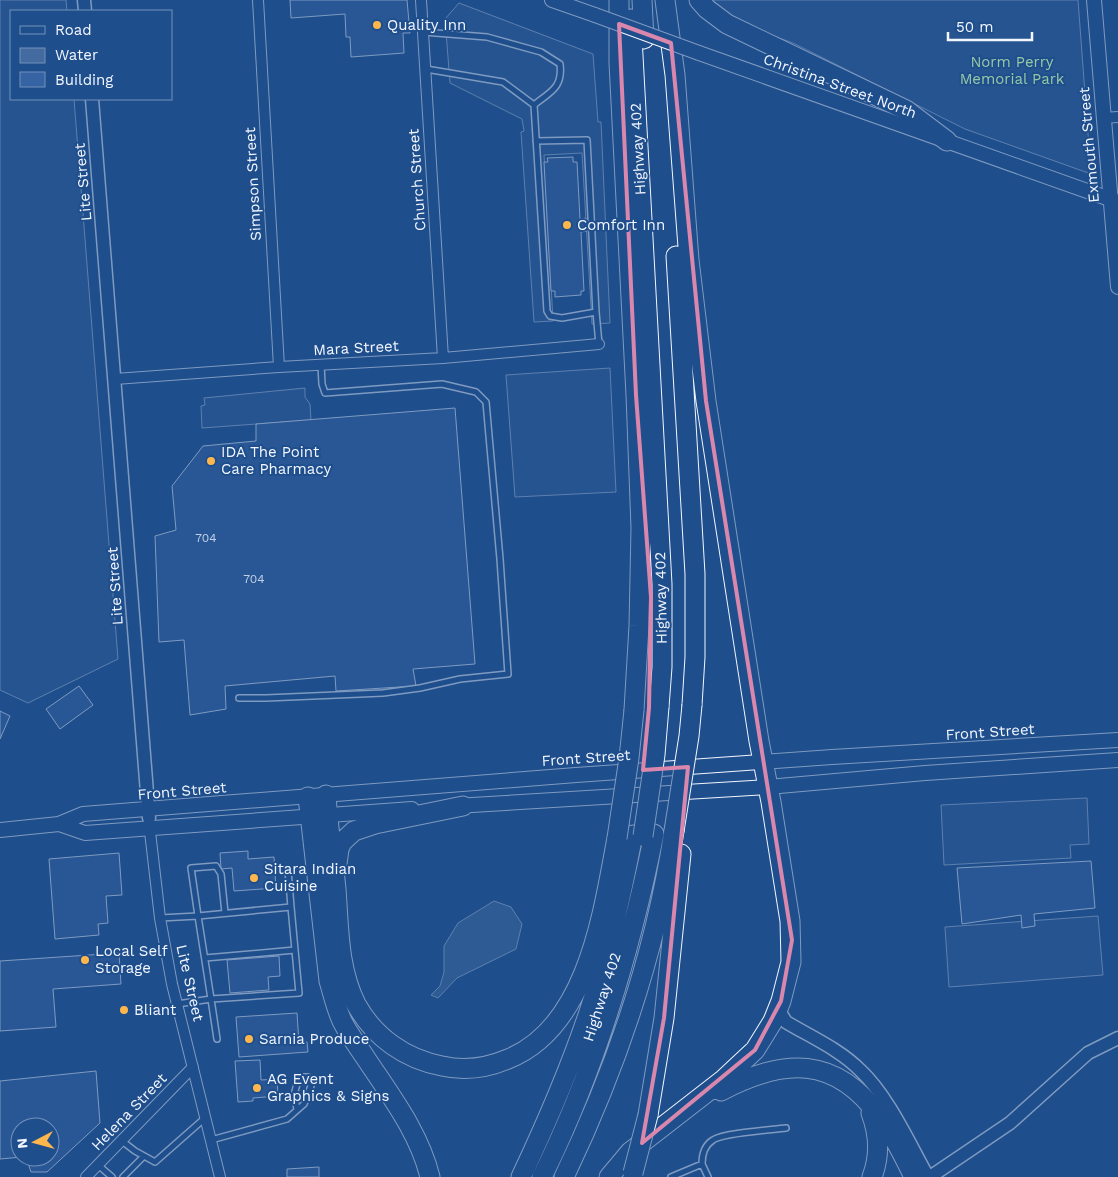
<svg xmlns="http://www.w3.org/2000/svg" width="1118" height="1177" font-family="'Work Sans',sans-serif">
<style>
.built{fill:#305b95;stroke:#a8bbd7}
.water{fill:#446ba0;stroke:#a8bbd7}
.building{fill:#3563a3;stroke:#f2f6ff}
.lines{fill:none;stroke-linecap:round;stroke-linejoin:round}
.service-casing{stroke:#f2f6ff;stroke-width:8}
.minor-casing{stroke:#f2f6ff;stroke-width:12}
.tertiary-casing{stroke:#f2f6ff;stroke-width:15}
.secondary-casing{stroke:#f2f6ff;stroke-width:16}
.motorway-casing{stroke:#f2f6ff;stroke-width:21}
.service{stroke:#1f4e8c;stroke-width:5}
.minor{stroke:#1f4e8c;stroke-width:10}
.tertiary{stroke:#1f4e8c;stroke-width:12}
.secondary{stroke:#1f4e8c;stroke-width:14}
.motorway{stroke:#1f4e8c;stroke-width:19}
.secondary-bridge-casing{stroke:#f2f6ff;stroke-width:16;stroke-linecap:butt}
.motorway-bridge-casing{stroke:#f2f6ff;stroke-width:21;stroke-linecap:butt}
.secondary-bridge{stroke:#1f4e8c;stroke-width:14}
.motorway-bridge{stroke:#1f4e8c;stroke-width:19}
.marked{fill:none;stroke:#da87ad;stroke-width:4;stroke-linejoin:round}
.poi-dot{fill:#ffb74d;stroke:#1f4e8c;stroke-width:2}
.labels{text-anchor:middle;stroke-width:4;stroke-linejoin:round;paint-order:stroke}
.number-label{font-size:12px;fill:#c3d1e8}
.poi-label{font-size:15px;fill:#f2f6ff;stroke:#1f4e8c;text-anchor:start}
.park-label{font-size:15px;fill:#97c8a6;stroke:#1f4e8c}
.street-label{font-size:15px;fill:#f2f6ff;stroke:#1f4e8c}
</style>
<rect width="100%" height="100%" fill="#1f4e8c"/>
<path class="built" d="M0,0H66L67,11H11V99H74L118,659L28,703L0,690Z
M712,0H1078L1091,174L965,129L793,43L757,30L734,18Z
M459,3L593,54L598,122H601L610,323L592,324L582,153L544,155L553,321L534,322L521,132L524,131L522,119L450,83L445,19Z
M610,368L616,492L515,497L506,375Z
M305,388V397L310,404L311,420L202,428L201,406L205,405L204,398Z
M1087,798L1089,844L1070,845L1071,858L944,865L941,805Z
M1098,916L1103,975L949,987L945,927Z"/>
<path class="water" d="M494,901L511,907L522,924L516,949L457,978L438,998L431,995L440,986L444,972V946L458,923Z"/>
<path class="building" d="M290,0H407L410,33H403L404,53L351,57L350,37H346L345,14L291,18Z
M573,157V162H577L580,219L586,218L587,231L581,232L584,291H581V295L555,297V291H551L544,162H548L547,158Z
M455,408L475,664L413,669L416,686L336,691L335,676L225,686L226,709L190,715L184,640L159,642L155,536L176,530L172,486L203,446L256,441V424Z
M79,686L93,705L60,729L46,709Z
M0,711L10,716L0,739Z
M248,851V859L274,857L276,888L234,891L232,868L221,869L220,853Z
M119,853L122,895L106,896L108,923L98,924L99,935L55,939L49,859Z
M1091,861L1095,908L1034,914L1035,926L1022,928L1021,915L962,924L957,868Z
M119,953L121,984L53,989L56,1027L0,1031V961Z
M279,956L280,976L268,977L269,990L230,993L227,960Z
M297,1013L299,1043L307,1042L308,1052L239,1057L236,1017Z
M260,1060L261,1080L277,1079L278,1096L253,1098V1101L238,1102L235,1061Z
M96,1071L100,1123L47,1172H31L26,1157H50V1127H20V1157H22L0,1159V1081Z
M319,1167V1177H287V1169Z"/>
<g class="lines">
<defs>
<path id="service" d="M423,32L487,37L541,52L560,64C563,88 550,92 534,105
M426,69L503,82L534,105C538,174 543,242 547,311L550,316L562,318L596,312L587,140L536,141
M596,312L599,344
M239,698H266L383,693L420,688L460,679L508,674L500,559L486,402L476,392L442,384L325,393L322,384L321,365
M288,870L291,907
M160,918L198,916L211,999L177,1004
M205,958L295,950
M217,1039L211,999L299,993L291,907L198,916L191,868L216,866L221,874L225,913
M211,1140L287,1119L304,1104L311,1086L308,1077H302C292,1089 295,1096 297,1110
M122,1141L135,1151L155,1162L205,1118
M702,1164C702,1154 705,1145 713,1140C723,1133 771,1130 786,1128
M98,1165L112,1177
M123,1177L144,1156
M671,1177L702,1164L708,1177"/>
<path id="minor" d="M258,0L279,367
M421,0L443,358
M1103,118L1118,117
M115,379L279,367L443,358L599,344
M149,823L160,918L172,984L220,1177
M86,1177L193,1067"/>
<path id="tertiary" d="M84,0L85,11
M92,99L149,818
M780,1005L781,1014L786,1022C811,1037 839,1049 860,1070C888,1096 909,1143 928,1177
M930,1177L1010,1123L1088,1053L1118,1038"/>
<path id="secondary" d="M552,0L595,15
M1094,0L1118,287
M699,53L1118,202
M455,806L768,787L925,773L1118,760
M59,824L85,833L412,809
M0,830L59,824L83,814L576,775L832,757L1118,740"/>
<path id="motorway" d="M619,0V63L636,395L641,528L639,626L634,710
M642,0L644,39
M699,0L707,9L727,24L906,110L947,141
M631,19L662,584V667L659,707
M676,256L695,574V657L692,705
M326,795C328,827 333,858 336,889C339,928 338,968 356,1004C374,1037 405,1059 442,1066C464,1071 487,1068 508,1059C588,1027 603,912 617,838
M308,797L329,981C333,994 336,1008 342,1021C348,1033 357,1045 365,1057C390,1095 419,1132 430,1177
M337,864L339,849L342,842L354,831L375,824L463,806
M721,1091C784,1058 835,1055 880,1117C894,1135 904,1157 914,1177
M871,1113C879,1134 880,1156 872,1177
M648,1115L664,1018L681,854
M521,1177C546,1124 569,1071 588,1015C608,956 621,896 633,835
M542,1177C596,1068 630,953 654,834
M564,1177C616,1069 656,950 674,831
M609,1177L630,1152L724,1079L755,1050L773,1021L781,1001L791,962L790,921L771,802L759,741L706,401L689,260L675,75L665,0"/>
</defs>
<use href="#service" class="service-casing"/>
<use href="#minor" class="minor-casing"/>
<use href="#tertiary" class="tertiary-casing"/>
<use href="#secondary" class="secondary-casing"/>
<use href="#motorway" class="motorway-casing"/>
<use href="#service" class="service"/>
<use href="#minor" class="minor"/>
<use href="#tertiary" class="tertiary"/>
<use href="#secondary" class="secondary"/>
<use href="#motorway" class="motorway"/>
<defs>
<path id="secondary-bridge" d="M595,15L699,53"/>
<path id="motorway-bridge" d="M674,831L689,736L692,705
M643,836L655,755L659,707
M617,838L629,758L634,710
M633,1173L648,1115"/>
</defs>
<use href="#secondary-bridge" class="secondary-bridge-casing"/>
<use href="#motorway-bridge" class="motorway-bridge-casing"/>
<use href="#secondary-bridge" class="secondary-bridge"/>
<use href="#motorway-bridge" class="motorway-bridge"/>
</g>
<path d="M0 0H1118V1177H0ZM619,24L671,43L706,401L792,940L781,1001L755,1050L642,1143L664,1018L688,767L643,770L649,708L651,597L636,395Z" fill="#1f4e8c" fill-opacity=".55" fill-rule="evenodd"/>
<path class="marked" d="M619,24L671,43L706,401L792,940L781,1001L755,1050L642,1143L664,1018L688,767L643,770L649,708L651,597L636,395Z"/>
<g class="poi-dot">
<circle cx="377" cy="25" r="5"/>
<circle cx="567" cy="225" r="5"/>
<circle cx="211" cy="461" r="5"/>
<circle cx="254" cy="878" r="5"/>
<circle cx="85" cy="960" r="5"/>
<circle cx="124" cy="1010" r="5"/>
<circle cx="249" cy="1039" r="5"/>
<circle cx="257" cy="1088" r="5"/>
</g>
<g class="labels">
<g class="number-label">
<text x="206" y="542">704</text>
<text x="254" y="583">704</text>
</g>
<g class="poi-label">
<text x="387" y="30">Quality Inn</text>
<text x="577" y="230">Comfort Inn</text>
<text x="221" y="457">IDA The Point<tspan x="221" dy="17">Care Pharmacy</tspan></text>
<text x="264" y="874">Sitara Indian<tspan x="264" dy="17">Cuisine</tspan></text>
<text x="95" y="956">Local Self<tspan x="95" dy="17">Storage</tspan></text>
<text x="134" y="1015">Bliant</text>
<text x="259" y="1044">Sarnia Produce</text>
<text x="267" y="1084">AG Event<tspan x="267" dy="17">Graphics &amp; Signs</tspan></text>
</g>
<g class="park-label">
<text x="1012" y="67">Norm Perry<tspan x="1012" dy="17">Memorial Park</tspan></text>
</g>
<g class="street-label">
<text transform="translate(840 86) rotate(20)" y="5">Christina Street North</text>
<text transform="translate(1089 145) rotate(-95)" y="5">Exmouth Street</text>
<text transform="translate(638 149) rotate(-93)" y="5">Highway 402</text>
<text transform="translate(417 180) rotate(-94)" y="5">Church Street</text>
<text transform="translate(83 182) rotate(-95)" y="5">Lite Street</text>
<text transform="translate(253 184) rotate(-93)" y="5">Simpson Street</text>
<text transform="translate(356 348) rotate(-3)" y="5">Mara Street</text>
<text transform="translate(115 586) rotate(-94)" y="5">Lite Street</text>
<text transform="translate(661 598) rotate(-91)" y="5">Highway 402</text>
<text transform="translate(990 732) rotate(-4)" y="5">Front Street</text>
<text transform="translate(586 758) rotate(-4)" y="5">Front Street</text>
<text transform="translate(182 791) rotate(-5)" y="5">Front Street</text>
<text transform="translate(190 983) rotate(77)" y="5">Lite Street</text>
<text transform="translate(602 997) rotate(-72)" y="5">Highway 402</text>
<text transform="translate(129 1112) rotate(-46)" y="5">Helena Street</text>
</g>
</g>
<rect x="10" y="10" width="162" height="90" fill="#1f4e8c" stroke="#7391ba"/>
<rect x="20" y="26" width="25" height="8" fill="#1f4e8c" stroke="#7391ba"/>
<text x="55" y="35" font-size="15" fill="#f2f6ff">Road</text>
<rect x="20" y="48" width="25" height="15" fill="#446ba0" stroke="#7391ba"/>
<text x="55" y="60" font-size="15" fill="#f2f6ff">Water</text>
<rect x="20" y="72" width="25" height="15" fill="#3563a3" stroke="#7391ba"/>
<text x="55" y="85" font-size="15" fill="#f2f6ff">Building</text>
<g transform="translate(35 1142) rotate(264)"><circle r="24" fill="#1f4e8c" stroke="#7391ba"/>
<path d="M0-4L9 19L0 12L-9 19Z" fill="#ffb74d"/>
<text y="-8" font-size="14" font-weight="bold" text-anchor="middle" fill="#f2f6ff">N</text>
</g>
<path d="M948 32v8h84v-8" fill="none" stroke="#f2f6ff" stroke-width="2.5"/>
<text x="956" y="32" font-size="15" fill="#f2f6ff" stroke="#1f4e8c" stroke-width="4" paint-order="stroke">50 m</text>
</svg>
